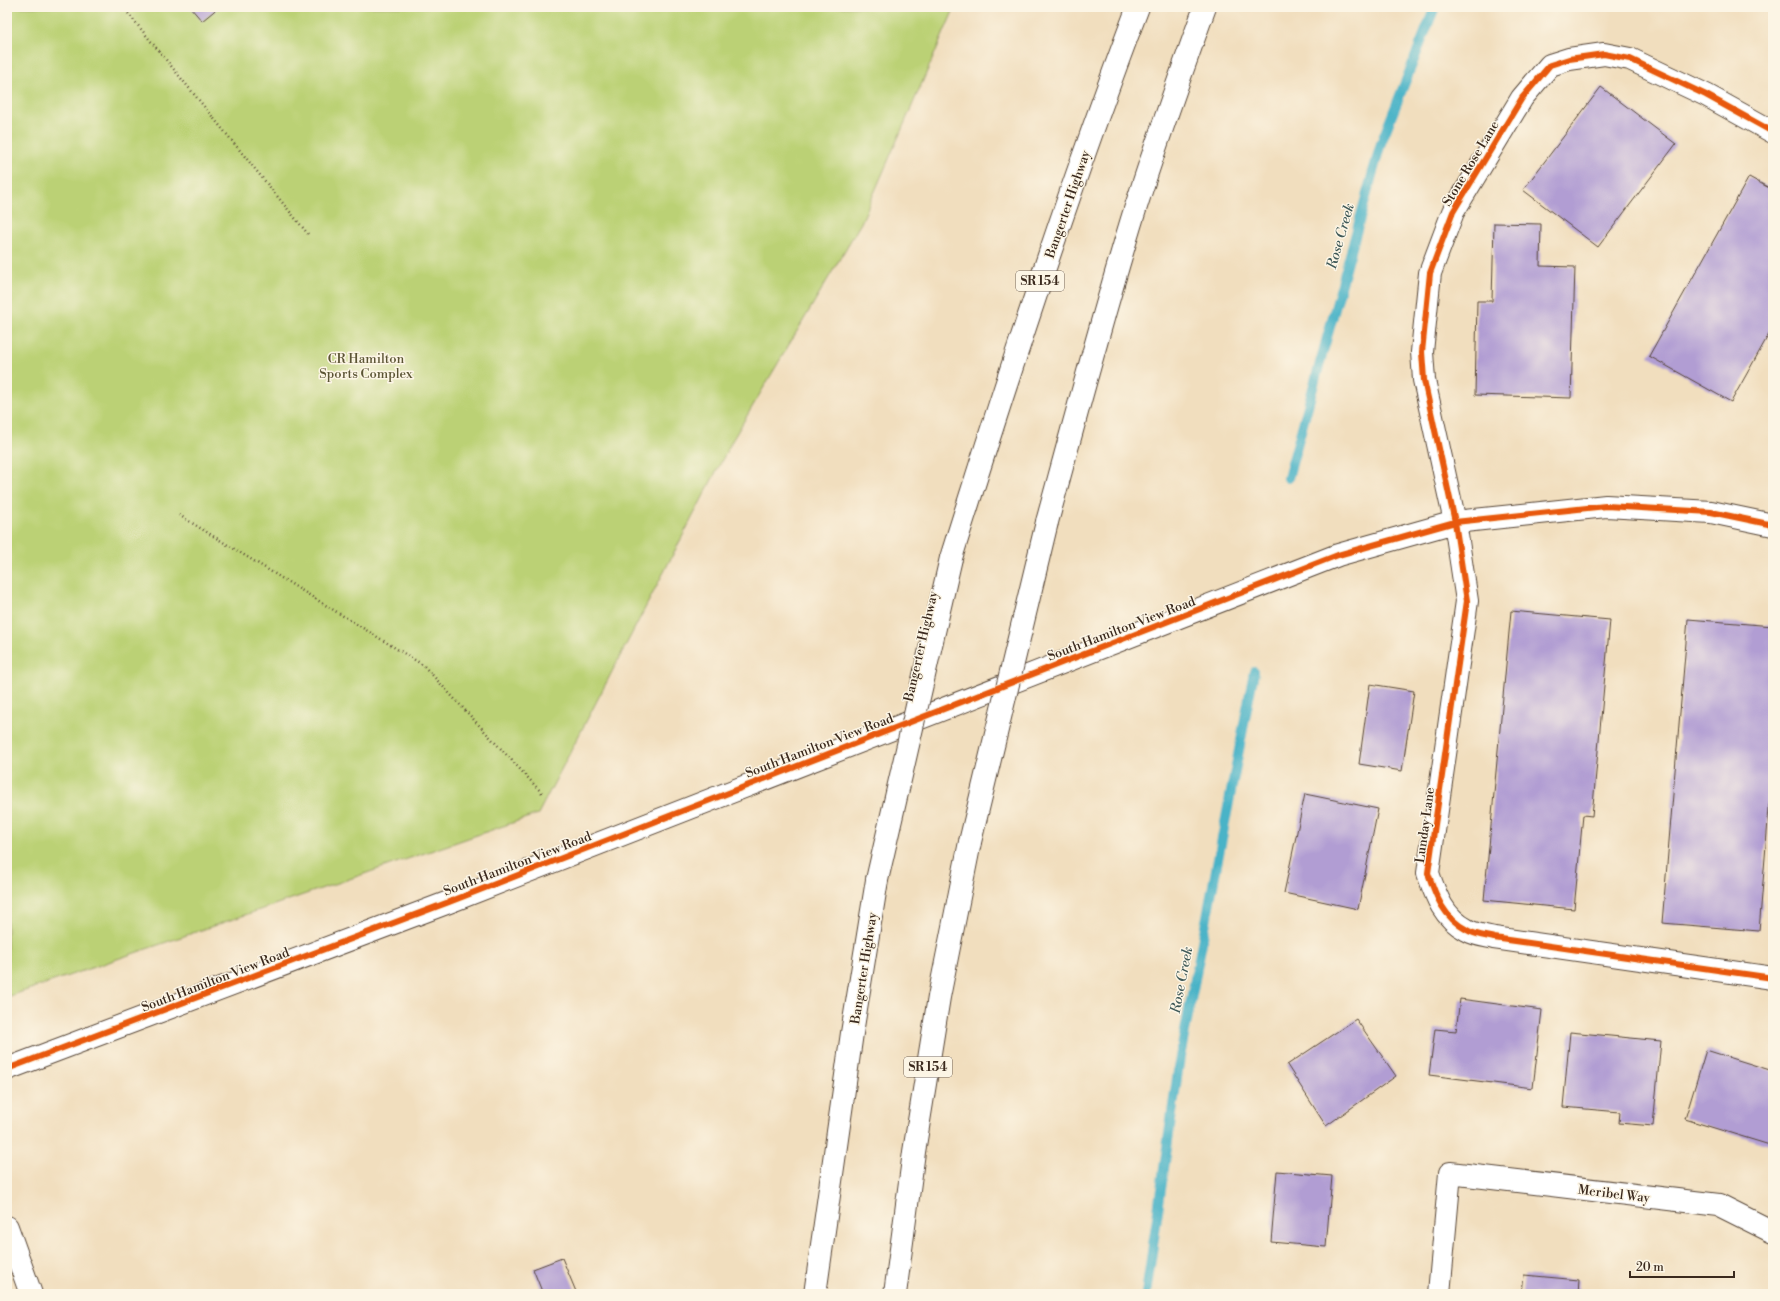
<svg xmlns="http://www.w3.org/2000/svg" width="1780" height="1301" font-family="'Libre Bodoni',serif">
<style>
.green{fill:#bbd175;stroke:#7b7e4a}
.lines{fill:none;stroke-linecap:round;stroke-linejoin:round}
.stream{stroke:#49b3c7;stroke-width:10}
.building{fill:#b19dd3}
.minor-casing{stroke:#564536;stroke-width:24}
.tertiary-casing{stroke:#564536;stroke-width:24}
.motorway-casing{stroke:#564536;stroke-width:24}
.path{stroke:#564536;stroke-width:2.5;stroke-dasharray:1 3;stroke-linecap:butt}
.minor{stroke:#fff;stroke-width:22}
.tertiary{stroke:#fff;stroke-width:22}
.motorway{stroke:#fff;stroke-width:22}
.motorway-bridge-casing{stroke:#564536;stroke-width:24;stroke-linecap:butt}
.motorway-bridge{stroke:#fff;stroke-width:22}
.cycleway-casing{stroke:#fcf5e5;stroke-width:8}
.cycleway{stroke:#e8590c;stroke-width:6}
.labels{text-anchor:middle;stroke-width:3;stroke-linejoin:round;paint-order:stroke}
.shield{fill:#fcf5e5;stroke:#75675a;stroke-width:1}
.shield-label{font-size:12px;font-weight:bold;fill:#3b2a1e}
.street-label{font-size:13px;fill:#3b2a1e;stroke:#fcf5e5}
.park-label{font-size:13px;fill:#5b5434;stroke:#fcf5e5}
.water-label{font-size:14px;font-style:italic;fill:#405a59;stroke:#fcf5e5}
</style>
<rect width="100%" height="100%" fill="#fcf5e5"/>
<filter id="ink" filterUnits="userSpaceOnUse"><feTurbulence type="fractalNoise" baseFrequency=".025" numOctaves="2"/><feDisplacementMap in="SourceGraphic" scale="8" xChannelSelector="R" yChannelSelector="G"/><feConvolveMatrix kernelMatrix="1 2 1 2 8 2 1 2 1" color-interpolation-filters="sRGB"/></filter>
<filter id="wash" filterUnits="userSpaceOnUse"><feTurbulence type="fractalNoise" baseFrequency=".012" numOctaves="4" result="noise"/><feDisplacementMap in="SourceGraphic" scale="16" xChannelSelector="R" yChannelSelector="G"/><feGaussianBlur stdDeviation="0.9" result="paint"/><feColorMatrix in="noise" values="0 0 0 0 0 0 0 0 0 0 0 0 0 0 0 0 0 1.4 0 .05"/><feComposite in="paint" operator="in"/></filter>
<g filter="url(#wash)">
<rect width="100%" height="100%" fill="#f1debe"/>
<path class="green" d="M7,7H955L861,223L732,441L538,814L7,997Z"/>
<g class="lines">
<path class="stream" d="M1288,478L1381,143L1435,7
M1146,1294L1180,1057L1254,672"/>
</g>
<g id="blocks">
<path class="building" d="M190,7H219L202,21Z
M1601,87L1676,144L1598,247L1523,190Z
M1749,177L1773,190V327L1731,402L1649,356Z
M1494,223L1541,224L1540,266L1575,267L1571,398L1475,395L1477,301H1492Z
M1511,611L1610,620L1592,816L1583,815L1574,909L1484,900Z
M1688,619L1773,626V759L1759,931L1662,923Z
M1370,684L1414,691L1402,771L1359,764Z
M1305,794L1378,809L1358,909L1284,893Z
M1460,999L1542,1010L1533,1088L1429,1075L1435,1029L1456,1031Z
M1356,1019L1396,1076L1326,1126L1287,1065Z
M1570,1032L1661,1041L1653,1126L1619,1123L1620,1112L1563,1107Z
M1706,1050L1773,1071V1146L1685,1119Z
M1277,1171L1332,1176L1326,1247L1271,1242Z
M562,1258L577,1294H543L533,1269Z
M1524,1275L1579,1280L1578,1294H1522Z"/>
</g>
</g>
<g filter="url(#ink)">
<use href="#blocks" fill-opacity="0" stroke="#564536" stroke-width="1"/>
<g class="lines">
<defs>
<path id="minor" d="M1773,132L1706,95L1630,59L1604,54L1569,59L1550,65L1522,98L1453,212L1430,273L1422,352L1424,380L1455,522L1467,601L1428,873C1436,897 1444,918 1467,930C1475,935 1486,936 1494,938L1773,978
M1439,1294L1450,1173L1719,1205L1773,1232"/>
<path id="tertiary" d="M7,1069L449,902L1338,555L1455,522L1606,506L1711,512L1773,525
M7,1227L31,1294"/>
<path id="motorway" d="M1047,522C1075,420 1102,317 1133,216C1155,146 1180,76 1205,7
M951,558C1009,372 1069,188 1138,7
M815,1294L852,1033L877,880
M895,1294L914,1152L939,997L970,842"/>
</defs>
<use href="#minor" class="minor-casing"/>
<use href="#tertiary" class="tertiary-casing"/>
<use href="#motorway" class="motorway-casing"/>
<path class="path" d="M123,7L308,234
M179,515L423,665L543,794"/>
<use href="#minor" class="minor"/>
<use href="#tertiary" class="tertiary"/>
<use href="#motorway" class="motorway"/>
<defs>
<path id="motorway-bridge" d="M970,842L1047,522
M877,880L951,558"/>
</defs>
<use href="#motorway-bridge" class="motorway-bridge-casing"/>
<use href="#motorway-bridge" class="motorway-bridge"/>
<defs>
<path id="cycleway" d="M1773,132L1706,95L1630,59L1604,54L1569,59L1550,65L1522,98L1453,212L1430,273L1422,352L1424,380L1455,522L1467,601L1428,873C1436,897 1444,918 1467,930C1475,935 1486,936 1494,938L1773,978
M7,1069L449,902L1338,555L1455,522L1606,506L1711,512L1773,525"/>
</defs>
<use href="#cycleway" class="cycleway-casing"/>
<use href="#cycleway" class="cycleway"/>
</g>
</g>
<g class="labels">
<g class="shield">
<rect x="1016" y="271" width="48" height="20" rx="3"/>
<rect x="904" y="1057" width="48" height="20" rx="3"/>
</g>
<g class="shield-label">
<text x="1040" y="285">SR 154</text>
<text x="928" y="1071">SR 154</text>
</g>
<g class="street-label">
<text transform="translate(1470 163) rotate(-59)" y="5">Stone Rose Lane</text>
<text transform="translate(1067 204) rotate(-71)" y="5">Bangerter Highway</text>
<text transform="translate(1121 628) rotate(-21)" y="5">South Hamilton View Road</text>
<text transform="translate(920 646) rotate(-77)" y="5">Bangerter Highway</text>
<text transform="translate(819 745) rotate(-21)" y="5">South Hamilton View Road</text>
<text transform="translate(1424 825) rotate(-82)" y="5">Lunday Lane</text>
<text transform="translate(517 863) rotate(-21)" y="5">South Hamilton View Road</text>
<text transform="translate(863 968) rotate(-81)" y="5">Bangerter Highway</text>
<text transform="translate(215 979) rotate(-21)" y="5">South Hamilton View Road</text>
<text transform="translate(1614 1193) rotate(7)" y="5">Meribel Way</text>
</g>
<g class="park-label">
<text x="366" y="363">CR Hamilton<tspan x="366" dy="15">Sports Complex</tspan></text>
</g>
<g class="water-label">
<text transform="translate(1340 236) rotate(-74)" y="5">Rose Creek</text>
<text transform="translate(1181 980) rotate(-79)" y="5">Rose Creek</text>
</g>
</g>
<rect width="1780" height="1301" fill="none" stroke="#fcf5e5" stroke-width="24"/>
<path d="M1630 1271v6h104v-6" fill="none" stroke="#3b2a1e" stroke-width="2"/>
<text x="1636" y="1271" font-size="12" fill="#3b2a1e" stroke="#fcf5e5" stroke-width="3" paint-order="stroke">20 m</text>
</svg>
